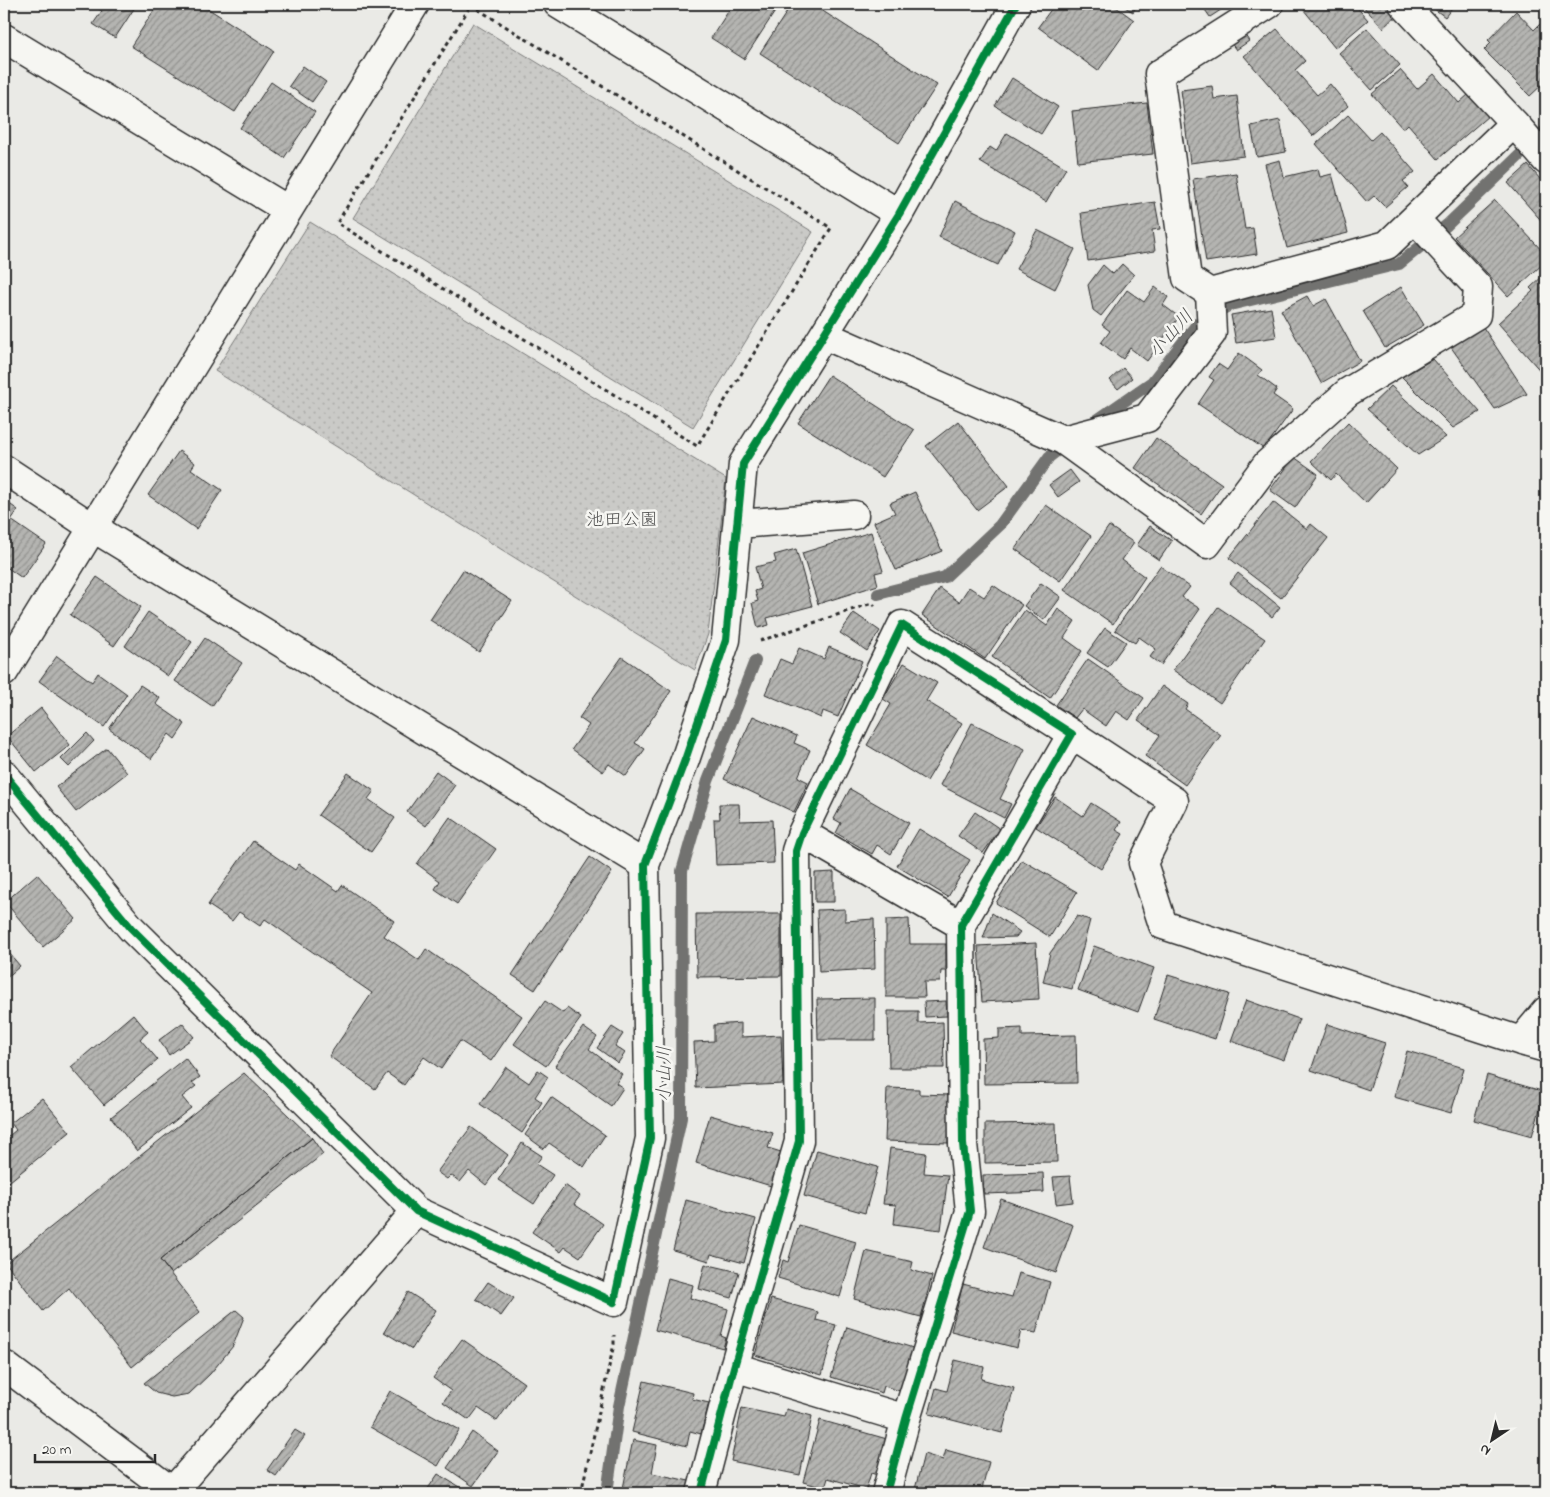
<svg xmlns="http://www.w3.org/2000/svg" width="1550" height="1497" font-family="'Indie Flower','Klee One',sans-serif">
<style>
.grass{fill:url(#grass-dots);stroke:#7a7a79}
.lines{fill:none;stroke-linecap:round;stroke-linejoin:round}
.stream{stroke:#727270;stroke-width:12}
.building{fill:url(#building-hatch);stroke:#2b2b2b}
.street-casing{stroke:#2b2b2b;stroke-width:31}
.secondary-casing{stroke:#2b2b2b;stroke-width:31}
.highway-casing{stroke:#2b2b2b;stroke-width:31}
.path{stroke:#2b2b2b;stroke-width:3;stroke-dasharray:4 4;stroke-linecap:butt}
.street{stroke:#f6f6f2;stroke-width:28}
.secondary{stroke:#f6f6f2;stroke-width:28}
.highway{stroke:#f6f6f2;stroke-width:28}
.cycleway-casing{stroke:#f6f6f2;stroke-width:11}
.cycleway{stroke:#00873e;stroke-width:8}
.labels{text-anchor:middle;stroke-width:5;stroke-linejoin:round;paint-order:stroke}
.park-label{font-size:18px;fill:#535352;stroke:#f6f6f2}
.water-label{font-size:19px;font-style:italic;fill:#545453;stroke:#f6f6f2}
</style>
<defs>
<pattern id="grass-dots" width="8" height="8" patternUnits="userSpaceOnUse" patternTransform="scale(1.25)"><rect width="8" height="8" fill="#cacac7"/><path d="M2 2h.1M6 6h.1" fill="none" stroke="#aeaeab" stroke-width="1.8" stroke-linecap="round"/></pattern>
<pattern id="building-hatch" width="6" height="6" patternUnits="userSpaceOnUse" patternTransform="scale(1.25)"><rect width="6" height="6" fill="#b4b4b1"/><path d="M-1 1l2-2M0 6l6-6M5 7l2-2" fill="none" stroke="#939390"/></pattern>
</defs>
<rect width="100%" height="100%" fill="#eaeae6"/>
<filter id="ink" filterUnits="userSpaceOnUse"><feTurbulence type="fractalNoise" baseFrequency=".02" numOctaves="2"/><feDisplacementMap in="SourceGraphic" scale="10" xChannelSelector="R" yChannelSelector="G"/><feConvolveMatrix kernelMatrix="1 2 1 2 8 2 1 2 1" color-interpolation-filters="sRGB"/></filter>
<g filter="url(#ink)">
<path class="grass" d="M473,23L813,232L693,427L353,218Z
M310,222L726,479L708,634L695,670L215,371Z"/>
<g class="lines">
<path class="stream" d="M1090,425L1152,382L1198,323L1230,305L1399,264L1447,225L1546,130
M878,594L945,577L1000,525L1049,457L1068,442
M607,1493L619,1406L681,1118L682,871L708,781L755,661"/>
</g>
<path class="building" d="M91,4H137L115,38L93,24L102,11Z
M158,4H201L274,51L235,112L131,46Z
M733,4H780L744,59L711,38Z
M792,4H812L937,85L899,143L760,53Z
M1055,4H1100L1102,6L1104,4H1112L1134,20L1098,71L1038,27Z
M1120,4H1138L1133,12Z
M1201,4H1230L1210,17Z
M1309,4H1354L1368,20L1335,48L1303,9Z
M1361,4H1391L1400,12L1383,28Z
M1430,4H1455L1445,17L1429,5Z
M1516,11L1534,30L1540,24L1546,31V81L1530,96L1484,50L1491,43L1488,40Z
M1367,28L1400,65L1372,90L1339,53Z
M1277,29L1305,61L1295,70L1317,95L1330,84L1348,106L1313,136L1244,56Z
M1244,34L1249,41L1236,50L1231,43Z
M303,66L326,82L312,102L289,86Z
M1400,70L1417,89L1434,74L1459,103L1469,94L1488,116L1438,159L1408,124L1403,129L1372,94Z
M1012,78L1058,107L1041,134L995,106Z
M271,82L315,112L284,158L240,128Z
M1212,86L1214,99L1237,96L1244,156L1190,163L1181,90Z
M1147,103L1153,154L1078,162L1072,111Z
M1348,115L1371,140L1380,132L1415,172L1403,181L1408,187L1385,207L1374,196L1367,202L1316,144Z
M1280,120L1286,152L1257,157L1251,126Z
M1007,133L1066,168L1046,202L980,162L990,147L996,151Z
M1280,160L1284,177L1318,169L1320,177L1332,174L1348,233L1287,248L1265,164Z
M1528,165L1546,186V226L1508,183Z
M1236,173L1245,229L1253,228L1257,254L1206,262L1193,179Z
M1495,200L1546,255V261L1508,296L1454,237Z
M955,201L1015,231L998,265L939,237Z
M1155,202L1160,229L1152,230L1155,251L1088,261L1081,213Z
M1037,230L1075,249L1055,289L1016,269Z
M1122,264L1134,275L1101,316L1093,310L1088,285L1103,265L1113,274Z
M1546,273V374L1544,375L1498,323L1533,291L1530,288Z
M1155,287L1168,297L1163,305L1179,317L1147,361L1130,348L1123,359L1101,343L1110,331L1102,325L1127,290L1144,302Z
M1401,287L1424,325L1385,348L1363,311Z
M1307,296L1313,306L1326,299L1360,361L1321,383L1281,310Z
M1271,308L1276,337L1236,343L1231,315Z
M1481,324L1527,394L1495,409L1448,343Z
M1239,353L1262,370L1258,375L1277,389L1273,395L1293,409L1264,449L1198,404L1214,380L1209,377L1218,364L1227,370Z
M1433,359L1480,412L1453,428L1402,377Z
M1123,368L1132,378L1118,389L1110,380Z
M829,375L914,430L883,477L798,423Z
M1391,386L1446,437L1418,455L1367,409Z
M958,421L1009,486L977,510L926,446Z
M1348,422L1397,469L1366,503L1336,474L1331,480L1311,461Z
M1156,438L1222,484L1201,514L1135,468Z
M179,451L195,463L191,469L222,490L196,529L148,495Z
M1294,457L1318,474L1295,508L1270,490Z
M1070,470L1079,482L1058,497L1049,485Z
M915,492L942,551L896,570L874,522L895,513L890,503Z
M4,500L18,510L11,520L46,544L22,578L5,566L4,567Z
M1273,502L1307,529L1311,524L1328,538L1281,598L1229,558Z
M1046,505L1091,536L1060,581L1015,549Z
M1109,526L1134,543L1122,560L1145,577L1113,624L1064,590Z
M1150,526L1172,541L1159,560L1137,545Z
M871,532L883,571L875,573L878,585L818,604L802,553Z
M796,549L812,606L767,618L769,625L758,628L752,603L758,601L755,591L761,589L755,567L776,562L774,555Z
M1160,566L1190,587L1182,597L1200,609L1161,665L1150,657L1156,649L1139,637L1135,643L1115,630Z
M463,570L512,601L479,652L430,620Z
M1238,573L1280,607L1272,617L1230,583Z
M97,577L141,607L114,646L70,615Z
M1041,583L1061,597L1044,620L1024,606Z
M993,585L1022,605L985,659L922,615L940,588L959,602L969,587L984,597Z
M1218,607L1265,639L1220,703L1173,670Z
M1058,609L1075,621L1064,638L1082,651L1050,698L992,657L1025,610L1047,626Z
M148,612L192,642L168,676L125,646Z
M854,613L880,631L867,651L840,633Z
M1105,628L1126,642L1108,667L1087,653Z
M205,638L242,663L212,706L175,681Z
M829,647L862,661L838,717L823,711L821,718L765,694L780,659L792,664L799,648L824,659Z
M57,656L92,682L98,673L127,694L104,727L39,681Z
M622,657L671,691L635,743L645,749L626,776L609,764L603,772L572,749L589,725L579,718Z
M1088,659L1144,698L1129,720L1116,711L1106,726L1082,709L1075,718L1056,705Z
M904,663L937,683L926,701L962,723L927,781L867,745L891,704L883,699Z
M140,685L160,698L156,704L185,724L175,739L169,734L151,759L109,729Z
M1162,686L1188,704L1185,709L1221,735L1185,785L1145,756L1160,735L1138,720Z
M41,708L70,745L36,772L7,736Z
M753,716L797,736L794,743L810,750L798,777L808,782L794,812L724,779Z
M972,723L1025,749L1000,799L1011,804L1004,818L940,785Z
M87,733L94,741L69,767L61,759Z
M107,748L127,773L76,812L56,787Z
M436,771L455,785L426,826L407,812Z
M348,773L374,791L368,799L395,818L371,852L318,815Z
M850,789L909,823L891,854L877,845L872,854L836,833L841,823L834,819Z
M1055,797L1083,816L1091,803L1121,822L1116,830L1123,834L1101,869L1036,827Z
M719,804H739L740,821L772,820L774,863L716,865L714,819H720Z
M975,812L1000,829L983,853L958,836Z
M450,817L496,849L457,904L435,889L440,881L417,864Z
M919,829L970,860L948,897L897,866Z
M253,841L295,870L299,864L338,891L342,885L394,921L384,936L419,960L426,949L522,1016L491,1061L460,1041L441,1069L424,1057L404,1085L387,1073L375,1089L329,1056L372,993L265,919L260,926L239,912L232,921L208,905Z
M590,857L612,872L535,990L512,975Z
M1022,860L1077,892L1050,937L996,903Z
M834,872V902H815V873Z
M37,874L76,919L43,947L5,902Z
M845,909V921L874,919L875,969L819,972L817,910Z
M992,913L1020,932L1016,937L983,938Z
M696,914H781V976L697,977Z
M1077,916L1090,920L1072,989L1043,982L1050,953Z
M909,919L910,944H946V971H941L940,982H924L925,997H886V920Z
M1036,943L1039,999L982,1002L978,946Z
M1094,946L1154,968L1138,1012L1078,990Z
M4,947L20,966L4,980Z
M1168,975L1229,994L1215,1039L1154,1019Z
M875,998V1040H818L817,999Z
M1246,1000L1299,1019L1284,1060L1231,1041Z
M545,1001L563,1013L567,1008L581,1018L546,1066L514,1044Z
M946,1001L947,1016L925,1017L924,1002Z
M888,1011H918V1023L943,1022L944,1068H889Z
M133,1014L148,1032L140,1039L158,1060L104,1105L71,1067Z
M182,1023L194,1037L169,1055L159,1040Z
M741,1023V1037L781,1035L783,1084L696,1088L694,1042L714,1041V1025Z
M1327,1024L1385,1043L1369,1090L1311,1070Z
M583,1027L597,1037L589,1049L622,1074L616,1083L623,1088L611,1106L555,1066Z
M612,1027L623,1034L615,1046L625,1053L618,1063L597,1048Z
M1022,1028V1036L1076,1035L1077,1083L984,1084L983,1039L999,1038V1029Z
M1407,1051L1464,1068L1451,1113L1394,1097Z
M185,1058L200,1077L192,1083L196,1086L182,1097L191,1108L137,1151L111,1117Z
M506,1067L529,1083L538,1070L548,1077L535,1097L542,1102L522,1133L480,1104Z
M244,1073L312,1138L160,1260L200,1312L132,1367L69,1288L43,1311L6,1263Z
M1487,1075L1545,1092L1532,1136L1474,1120Z
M887,1088L919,1089V1094L950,1095L948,1143L885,1141Z
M551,1097L605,1135L584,1167L549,1143L544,1149L525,1135Z
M42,1098L70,1132L4,1186V1140L16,1130L11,1123Z
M710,1115L773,1133L768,1148L781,1152L771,1186L696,1163Z
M1056,1123L1057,1162L985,1163V1124Z
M471,1127L508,1155L486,1185L469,1171L460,1182L451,1175L447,1179L437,1172Z
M312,1138L323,1154L171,1274L160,1260Z
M522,1143L542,1156L536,1164L553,1175L534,1204L498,1180Z
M890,1148L926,1153L924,1173L948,1175L941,1230L894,1224L896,1205L883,1204Z
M817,1150L878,1167L865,1213L804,1196Z
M1043,1173L1044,1192L984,1194L983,1175Z
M1070,1176L1073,1202L1056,1204L1053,1177Z
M565,1185L580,1196L574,1204L603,1224L580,1257L565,1247L561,1252L532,1232Z
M1001,1199L1073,1225L1056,1273L984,1247Z
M686,1200L756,1219L744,1263L711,1254L709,1261L673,1250Z
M799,1225L856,1242L840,1297L778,1278L783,1260L788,1262Z
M866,1251L913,1262L911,1270L932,1276L921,1317L854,1299Z
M705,1264L739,1272L732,1298L699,1289Z
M1019,1273L1050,1282L1036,1333L1021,1330L1017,1348L951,1331L963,1284L1012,1297Z
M668,1278L693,1285L690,1298L728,1309L721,1336L726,1338L723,1348L655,1330Z
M488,1282L514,1298L501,1316L476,1299Z
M408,1292L436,1310L412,1349L384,1332Z
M771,1299L818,1312L816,1320L836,1325L822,1375L755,1355Z
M236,1310L244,1317L233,1346L210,1374L189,1394L172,1397L156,1393L144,1383Z
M847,1327L913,1348L900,1391L884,1386L882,1393L831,1377Z
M462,1339L524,1383L497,1421L478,1408L469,1420L443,1402L451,1391L433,1378Z
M955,1360L984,1367L981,1379L1014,1388L1002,1433L929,1414L936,1388L947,1391Z
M644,1381L693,1393L692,1399L709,1403L701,1434L690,1431L687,1446L632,1432Z
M390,1391L459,1430L438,1466L370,1427Z
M742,1408L784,1417L786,1409L812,1416L800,1475L731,1461Z
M820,1420L887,1439L877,1475L871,1473L866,1489L828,1478L825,1488L803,1482Z
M295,1430L305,1436L276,1476L267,1470Z
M472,1432L498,1451L473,1486L447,1468Z
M633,1440L657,1445L652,1473L689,1481L687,1493H622Z
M946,1450L989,1462L981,1493H914L924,1454L943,1460Z
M438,1474L469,1493H425Z"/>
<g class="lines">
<defs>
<path id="street" d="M558,4L899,214
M1269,4L1159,74L1187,278L1210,293L1387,245L1514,123L1403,4
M4,38L288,210
M1514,123L1546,160
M1210,293L1212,333L1147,418L1063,440L1207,544L1267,464L1348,392L1476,315L1478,287L1415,219
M824,335L1063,440
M4,469L92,527L645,865
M738,524L854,515
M4,672L415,4
M1072,734L1174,801L1143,863L1163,925L1521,1041L1546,1048
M4,774L131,928L416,1211L614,1302L650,1138L645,865L685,760L726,640L743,464L899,214L1016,4
M802,833L961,925
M1521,1041L1546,1011
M734,1367L906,1419
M701,1493L734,1367L799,1141L796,851L802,833L902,625L1072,734L961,925L963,1144L970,1211L906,1419L886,1493"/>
<path id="secondary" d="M172,1492L416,1211"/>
<path id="highway" d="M4,1365L174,1493"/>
</defs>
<use href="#street" class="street-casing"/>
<use href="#secondary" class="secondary-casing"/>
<use href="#highway" class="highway-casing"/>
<path class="path" d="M471,5L831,228L697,446L337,223Z
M760,641L872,603L875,606
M581,1493L614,1344V1335"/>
<use href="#street" class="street"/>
<use href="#secondary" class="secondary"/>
<use href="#highway" class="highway"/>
<defs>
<path id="cycleway" d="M4,774L131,928L416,1211L614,1302L650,1138L645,865L685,760L726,640L743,464L899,214L1016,4
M701,1493L734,1367L799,1141L796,851L802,833L902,625L1072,734L961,925L963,1144L970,1211L906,1419L886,1493"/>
</defs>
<use href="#cycleway" class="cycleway-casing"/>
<use href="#cycleway" class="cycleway"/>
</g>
</g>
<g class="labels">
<g class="park-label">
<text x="622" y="525">池田公園</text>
</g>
<g class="water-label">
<text transform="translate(1170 333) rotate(-48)" y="7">小山川</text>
<text transform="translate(663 1074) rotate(-90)" y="7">小山川</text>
</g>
</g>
<rect width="1550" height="1497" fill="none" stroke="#f6f6f2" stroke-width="20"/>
<rect x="10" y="10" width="1530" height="1477" fill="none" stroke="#2b2b2b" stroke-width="2" filter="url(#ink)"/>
<g transform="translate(1492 1440) rotate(215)" stroke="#f6f6f2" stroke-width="4" paint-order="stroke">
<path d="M0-4L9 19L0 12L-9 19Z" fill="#2b2b2b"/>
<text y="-8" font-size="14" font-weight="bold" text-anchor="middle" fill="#2b2b2b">N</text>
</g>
<path d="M35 1454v8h120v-8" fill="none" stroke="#2b2b2b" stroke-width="2.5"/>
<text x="42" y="1454" font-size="15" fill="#2b2b2b" stroke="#f6f6f2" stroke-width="4" paint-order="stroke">20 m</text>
</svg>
